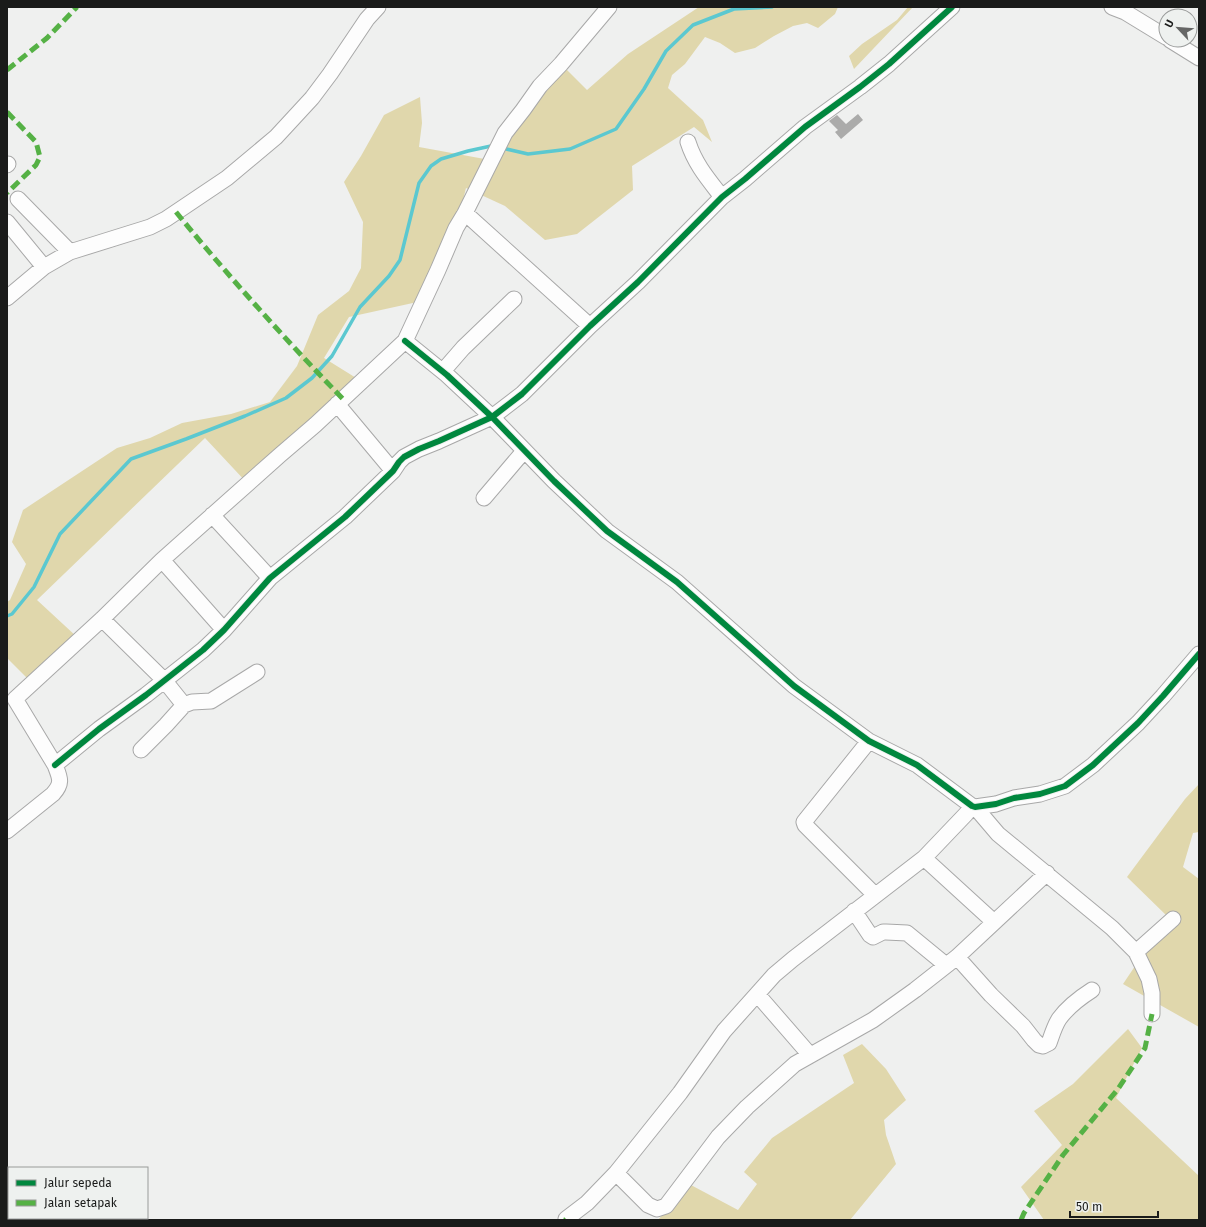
<svg xmlns="http://www.w3.org/2000/svg" width="1206" height="1227" font-family="'Fira Sans',sans-serif">
<style>
.green{fill:#e0d7ac}
.lines{fill:none;stroke-linecap:round;stroke-linejoin:round}
.stream{stroke:#5bc8d0;stroke-width:3.5}
.building{fill:#ababaa}
.minor-casing{stroke:#a8a8a8;stroke-width:17}
.minor{stroke:#fdfdfd;stroke-width:15}
.quiet{stroke:#55b145;stroke-width:5;stroke-dasharray:10 5;stroke-linecap:butt}
.cycleway-casing{stroke:#eef1ef;stroke-width:8}
.cycleway{stroke:#00873e;stroke-width:6}
</style>
<rect width="100%" height="100%" fill="#eff0ef"/>
<path class="green" d="M699,7H838L835,14L818,28L807,23L793,26L774,36L755,48L735,53L720,43L705,37L685,64L672,75L668,88L703,120L712,142L694,127L632,166L633,190L577,234L545,240L505,206L466,188L456,228L422,301L349,317L324,358L361,381L248,484L205,438L37,600L77,637L30,681L7,658V602L10,600L26,564L12,542L23,510L117,448L150,438L182,423L231,414L270,402L297,366L318,315L349,291L361,268L363,222L344,182L361,156L384,115L420,97L422,123L419,147L490,160L561,64L587,90L628,54Z
M908,7H913L854,69L849,56L862,44L897,20Z
M1199,784V832L1193,833L1183,867L1199,879V1027L1123,984L1168,917L1127,877L1185,799Z
M1128,1029L1142,1048L1116,1098L1199,1176V1220H1044L1021,1187L1062,1145L1034,1111L1073,1084Z
M862,1044L886,1069L906,1100L884,1120L886,1135L896,1164L850,1220H658L689,1184L738,1210L757,1184L744,1172L772,1138L854,1083L843,1055Z"/>
<g class="lines">
<path class="stream" d="M502,148L528,154L570,149L616,129L644,89L666,51L693,25L734,9L772,7
M7,616L12,614L34,587L60,534L131,459L186,439L245,416L286,398L312,378L332,356L360,307L389,276L400,260L419,183L431,166L441,159L468,151L491,146H494"/>
</g>
<path class="building" d="M858,114L863,120L841,139L835,132L838,130L829,121L837,115L846,124Z"/>
<g class="lines">
<defs>
<path id="minor" d="M1112,7L1125,12L1166,37
M1170,40L1199,58
M688,142C695,164 708,179 722,197
M7,165L8,164
M18,199L70,252
M465,213L590,326
M7,222L44,267
M7,298L44,267L70,252L150,227L166,219L227,178L276,137L312,98L330,74L367,19L378,7
M405,341L447,375L492,417L554,481L607,531L677,582L794,686L869,741L917,765L972,806L975,807L996,804L1014,798L1040,794L1065,786L1093,765L1138,723L1163,696L1199,654
M443,371L463,348L514,299
M337,404L393,471
M484,498L524,451
M212,515L270,578
M162,560L224,630
M102,619L164,680L184,705L192,702L211,701L257,672
M869,741L804,822L805,825L875,895
M141,750L166,725L184,705
M55,765L99,729L146,695L203,650L224,630L270,578L345,517L393,471L399,462L404,457L419,449L439,441L492,417L522,394L590,326L638,282L722,197L745,179L805,127L860,87L889,64L952,7
M975,807L998,834L1112,928L1136,952L1149,979L1152,993V1014
M7,831L53,794C63,783 60,778 55,765L15,699L102,619L162,560L280,455L315,425L405,341L438,270L456,228L465,213L505,133L523,110L540,86L561,64L609,7
M924,858L994,922
M854,911L870,935L873,937L883,932H886L907,933L946,965
M1136,952L1173,919
M957,957L991,995L1023,1026L1034,1040L1039,1045L1043,1046L1049,1043C1052,1035 1054,1027 1059,1019C1067,1008 1081,997 1092,990
M757,994L810,1055
M616,1173L648,1205L657,1209L666,1206L718,1137L747,1107L795,1064L873,1020L915,990L957,957L1047,873
M566,1219L587,1203L616,1173L680,1093L724,1031L774,975L793,959L924,858L966,814L972,806"/>
</defs>
<use href="#minor" class="minor-casing"/>
<use href="#minor" class="minor"/>
<path class="quiet" d="M7,70L47,38L77,7
M7,112L36,142L40,157L36,165L7,193
M176,212C229,277 285,339 343,399
M565,1220L566,1219
M1021,1220L1024,1213L1063,1155L1118,1089L1145,1048L1152,1014"/>
<defs>
<path id="cycleway" d="M405,341L447,375L492,417L554,481L607,531L677,582L794,686L869,741L917,765L972,806L975,807L996,804L1014,798L1040,794L1065,786L1093,765L1138,723L1163,696L1199,654
M55,765L99,729L146,695L203,650L224,630L270,578L345,517L393,471L399,462L404,457L419,449L439,441L492,417L522,394L590,326L638,282L722,197L745,179L805,127L860,87L889,64L952,7"/>
</defs>
<use href="#cycleway" class="cycleway-casing"/>
<use href="#cycleway" class="cycleway"/>
</g>
<rect width="1206" height="1227" fill="none" stroke="#1a1b1a" stroke-width="16"/>
<rect x="8" y="1167" width="140" height="52" fill="#eef1ef" stroke="#999b9a"/>
<rect x="16" y="1180" width="20" height="6" fill="#00873e" stroke="#999b9a"/>
<text x="44" y="1187" font-size="12" fill="#1a1b1a">Jalur sepeda</text>
<rect x="16" y="1200" width="20" height="6" fill="#55b145" stroke="#999b9a"/>
<text x="44" y="1207" font-size="12" fill="#1a1b1a">Jalan setapak</text>
<g transform="translate(1178 28) rotate(296)"><circle r="19" fill="#eef1ef" stroke="#999b9a"/>
<path d="M0-3L7 15L0 10L-7 15Z" fill="#656665"/>
<text y="-6" font-size="11" font-weight="bold" text-anchor="middle" fill="#1a1b1a">U</text>
</g>
<path d="M1070 1211v6h88v-6" fill="none" stroke="#1a1b1a" stroke-width="2"/>
<text x="1076" y="1211" font-size="12" fill="#1a1b1a" stroke="#eef1ef" stroke-width="3" paint-order="stroke">50 m</text>
</svg>
